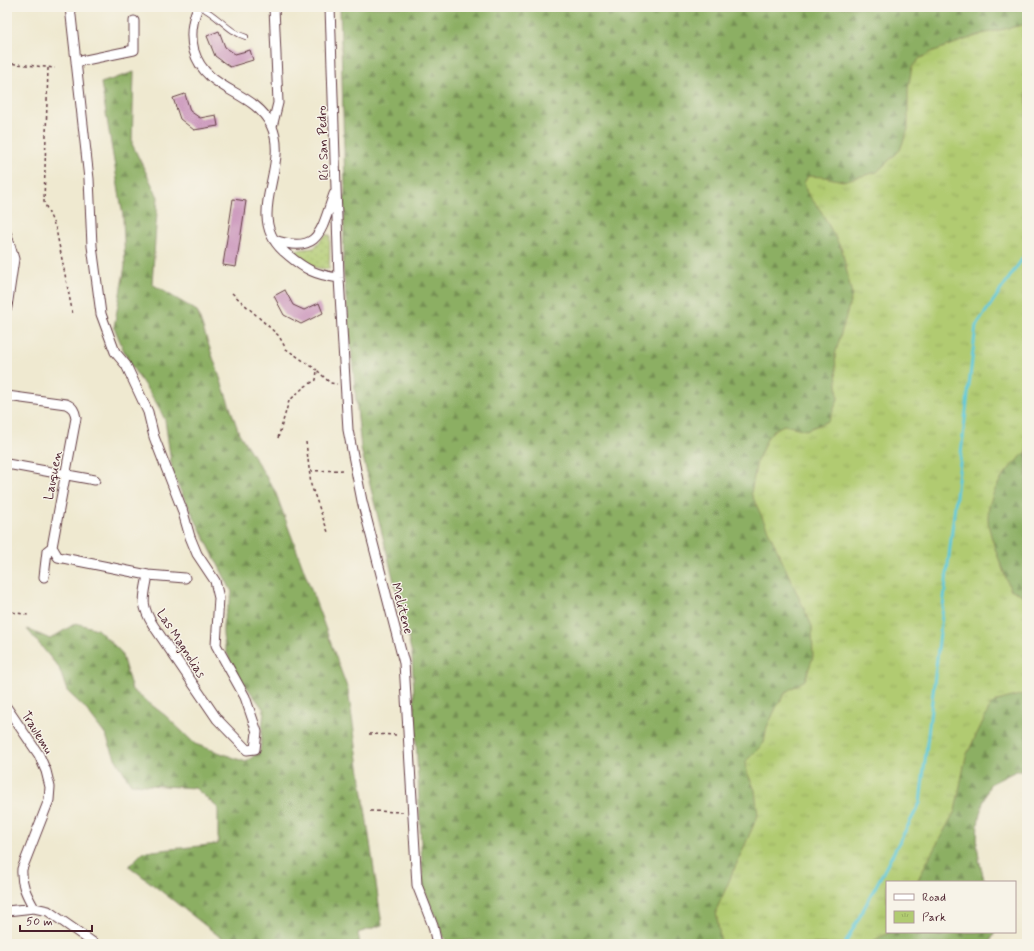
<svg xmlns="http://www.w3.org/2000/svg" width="1034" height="951" font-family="Mynerve,sans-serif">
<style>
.grass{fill:url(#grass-dots);stroke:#7e754e}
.forest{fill:url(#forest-firs);stroke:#6b6747}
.park{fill:url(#park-tufts);stroke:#7e754e}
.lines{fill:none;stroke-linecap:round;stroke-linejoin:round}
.stream{stroke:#5fc9da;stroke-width:3}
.building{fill:#ca95bb}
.lane-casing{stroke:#633d44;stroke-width:6}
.street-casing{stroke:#633d44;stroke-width:11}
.path{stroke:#633d44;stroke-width:1.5;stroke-dasharray:3 3;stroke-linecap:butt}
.lane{stroke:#fff;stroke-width:4.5}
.street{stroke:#fff;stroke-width:9}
.labels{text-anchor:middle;stroke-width:3;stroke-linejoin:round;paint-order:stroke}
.street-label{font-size:13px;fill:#4a1f2b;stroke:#f7f3e8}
</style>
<defs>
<pattern id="grass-dots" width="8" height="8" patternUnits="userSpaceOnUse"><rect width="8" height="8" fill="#b1cb71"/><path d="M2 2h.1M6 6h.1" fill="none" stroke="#9aae62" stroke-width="1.8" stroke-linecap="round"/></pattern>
<pattern id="forest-firs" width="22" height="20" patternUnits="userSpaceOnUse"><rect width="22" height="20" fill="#8caf63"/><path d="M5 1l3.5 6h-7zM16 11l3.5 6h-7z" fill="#748e52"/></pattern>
<pattern id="park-tufts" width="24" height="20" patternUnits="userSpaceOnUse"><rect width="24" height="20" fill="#b1cb71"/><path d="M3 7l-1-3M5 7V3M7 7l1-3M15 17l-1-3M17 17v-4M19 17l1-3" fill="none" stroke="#9aae62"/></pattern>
</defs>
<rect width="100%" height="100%" fill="#f7f3e8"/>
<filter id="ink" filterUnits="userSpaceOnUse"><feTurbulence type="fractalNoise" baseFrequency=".025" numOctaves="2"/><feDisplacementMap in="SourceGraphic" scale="8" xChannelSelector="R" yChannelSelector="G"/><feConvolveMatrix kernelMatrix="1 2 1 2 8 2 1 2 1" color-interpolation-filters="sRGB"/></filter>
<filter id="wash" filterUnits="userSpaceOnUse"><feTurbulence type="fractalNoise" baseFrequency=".012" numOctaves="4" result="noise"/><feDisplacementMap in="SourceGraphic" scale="16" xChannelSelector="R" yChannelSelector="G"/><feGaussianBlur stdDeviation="0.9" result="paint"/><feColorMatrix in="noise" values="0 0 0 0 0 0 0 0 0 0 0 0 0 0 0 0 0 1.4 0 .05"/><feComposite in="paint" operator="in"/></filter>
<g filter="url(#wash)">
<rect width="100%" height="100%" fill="#efe9d0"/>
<path class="grass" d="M325,235H330L329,269C313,269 303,264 295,250L314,248Z"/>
<path class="forest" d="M340,7H1027V771H1016L990,784C975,820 973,844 985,882H887V932H995L989,944H477L471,940L447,944L423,887L412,654L361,449L343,268L345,186Z
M134,72L132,144L158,197L152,284L197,311L239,433L275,491L348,690L382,925L358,933L360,944H229L129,866L143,852L218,844V808L195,788L131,784L115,758L106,736L85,708L67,691L59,668L27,629L50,639L76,623L97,629L121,652L132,690L166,716L195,744L246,762L260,751L264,710C247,686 221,659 223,628C223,616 230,604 232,592L173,476L165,420L157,404L128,361L114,327L125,266L123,216L101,83Z"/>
<path class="park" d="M1027,24V452C1005,468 983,499 989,528C994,549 1003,569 1010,589L1027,597V693L997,701L991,705L966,756L955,811L923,869L917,882H887V932H890L867,944H721L716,911L758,815L755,790L747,772L746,761L764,743L767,727L777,706L786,692L805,680L813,657L812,626L751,493L757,461L768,437L774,430L784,425L806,430L829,421L838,399L835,355L852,295L842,250L821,211L807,193L804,183L808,176L824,177L843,181L877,172L900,150L908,129V89L912,67L919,59L934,51L982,34Z"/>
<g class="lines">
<path class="stream" d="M845,944L920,803L976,326L1027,252"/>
</g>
<g id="blocks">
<path class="building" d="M219,31L225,47L235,54L250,50L253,60L230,67L215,56L207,36Z
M185,94L190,111L200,118L216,115L218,126L194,130L180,119L173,98Z
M233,199L246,201L236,267L223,265Z
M285,290L293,305L304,310L319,303L323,313L301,324L284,315L274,296Z"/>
</g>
</g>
<g filter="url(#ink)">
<use href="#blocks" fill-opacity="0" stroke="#633d44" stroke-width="1"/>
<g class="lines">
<defs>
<path id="lane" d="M200,7C218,15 228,32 246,37"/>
<path id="street" d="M70,7L89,179L92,246L101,314L115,352L126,365L148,412L154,437L182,509L190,537L197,554L215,581L219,598L216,645L245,697L257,732L255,749L247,750L217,719L153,625C140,604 144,598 148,575
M198,7C192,21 190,36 194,51C206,92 254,90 271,125C292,168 240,218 288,255C306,270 316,275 339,278
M330,7L339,278L348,430L362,501L404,663L417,885L433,926L437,944
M76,62L134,50V21
M272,127L278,103L274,7
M7,235L14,259L7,307
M274,240C320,255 321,230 334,194
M7,396L66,404C73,407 75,411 76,418L52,547
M7,464L95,480
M52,547L58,557L148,575L185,578
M44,577L47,551L52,547
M7,708L39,755L46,771L50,787L49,800L22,869C21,884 26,894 34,908
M7,911L34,908L48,911L95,944"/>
</defs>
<use href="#lane" class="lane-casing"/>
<use href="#street" class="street-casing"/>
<path class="path" d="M7,63L55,68
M48,68L44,202L56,229L73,315
M232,293L279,336L286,349L317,370
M278,438L289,401L304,387L316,380L317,370L330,383L337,384
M306,442L311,485L328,532
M310,471L346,470
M7,611L28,615
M369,734L398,735
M370,811L403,812"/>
<use href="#lane" class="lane"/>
<use href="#street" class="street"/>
</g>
</g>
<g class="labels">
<g class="street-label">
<text transform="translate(322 143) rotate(-92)" y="5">Río San Pedro</text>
<text transform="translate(52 475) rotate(-79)" y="5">Lauquen</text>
<text transform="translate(403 608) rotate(75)" y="5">Melitene</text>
<text transform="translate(182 643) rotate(57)" y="5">Las Magnolias</text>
<text transform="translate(38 732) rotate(58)" y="5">Traulemu</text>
</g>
</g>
<rect width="1034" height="951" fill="none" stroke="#f7f3e8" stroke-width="24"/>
<rect x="886" y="881" width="130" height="52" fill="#f7f3e8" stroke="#b29e9c"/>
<rect x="894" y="894" width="20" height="6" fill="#ffffff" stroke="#b29e9c"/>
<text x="922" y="901" font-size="12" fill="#4a1f2b">Road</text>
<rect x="894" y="911" width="20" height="12" fill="url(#park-tufts)" stroke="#b29e9c"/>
<text x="922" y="921" font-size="12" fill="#4a1f2b">Park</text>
<path d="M20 925v6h72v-6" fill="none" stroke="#4a1f2b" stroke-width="2"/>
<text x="26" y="925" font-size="12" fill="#4a1f2b" stroke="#f7f3e8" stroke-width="3" paint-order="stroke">50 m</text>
</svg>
